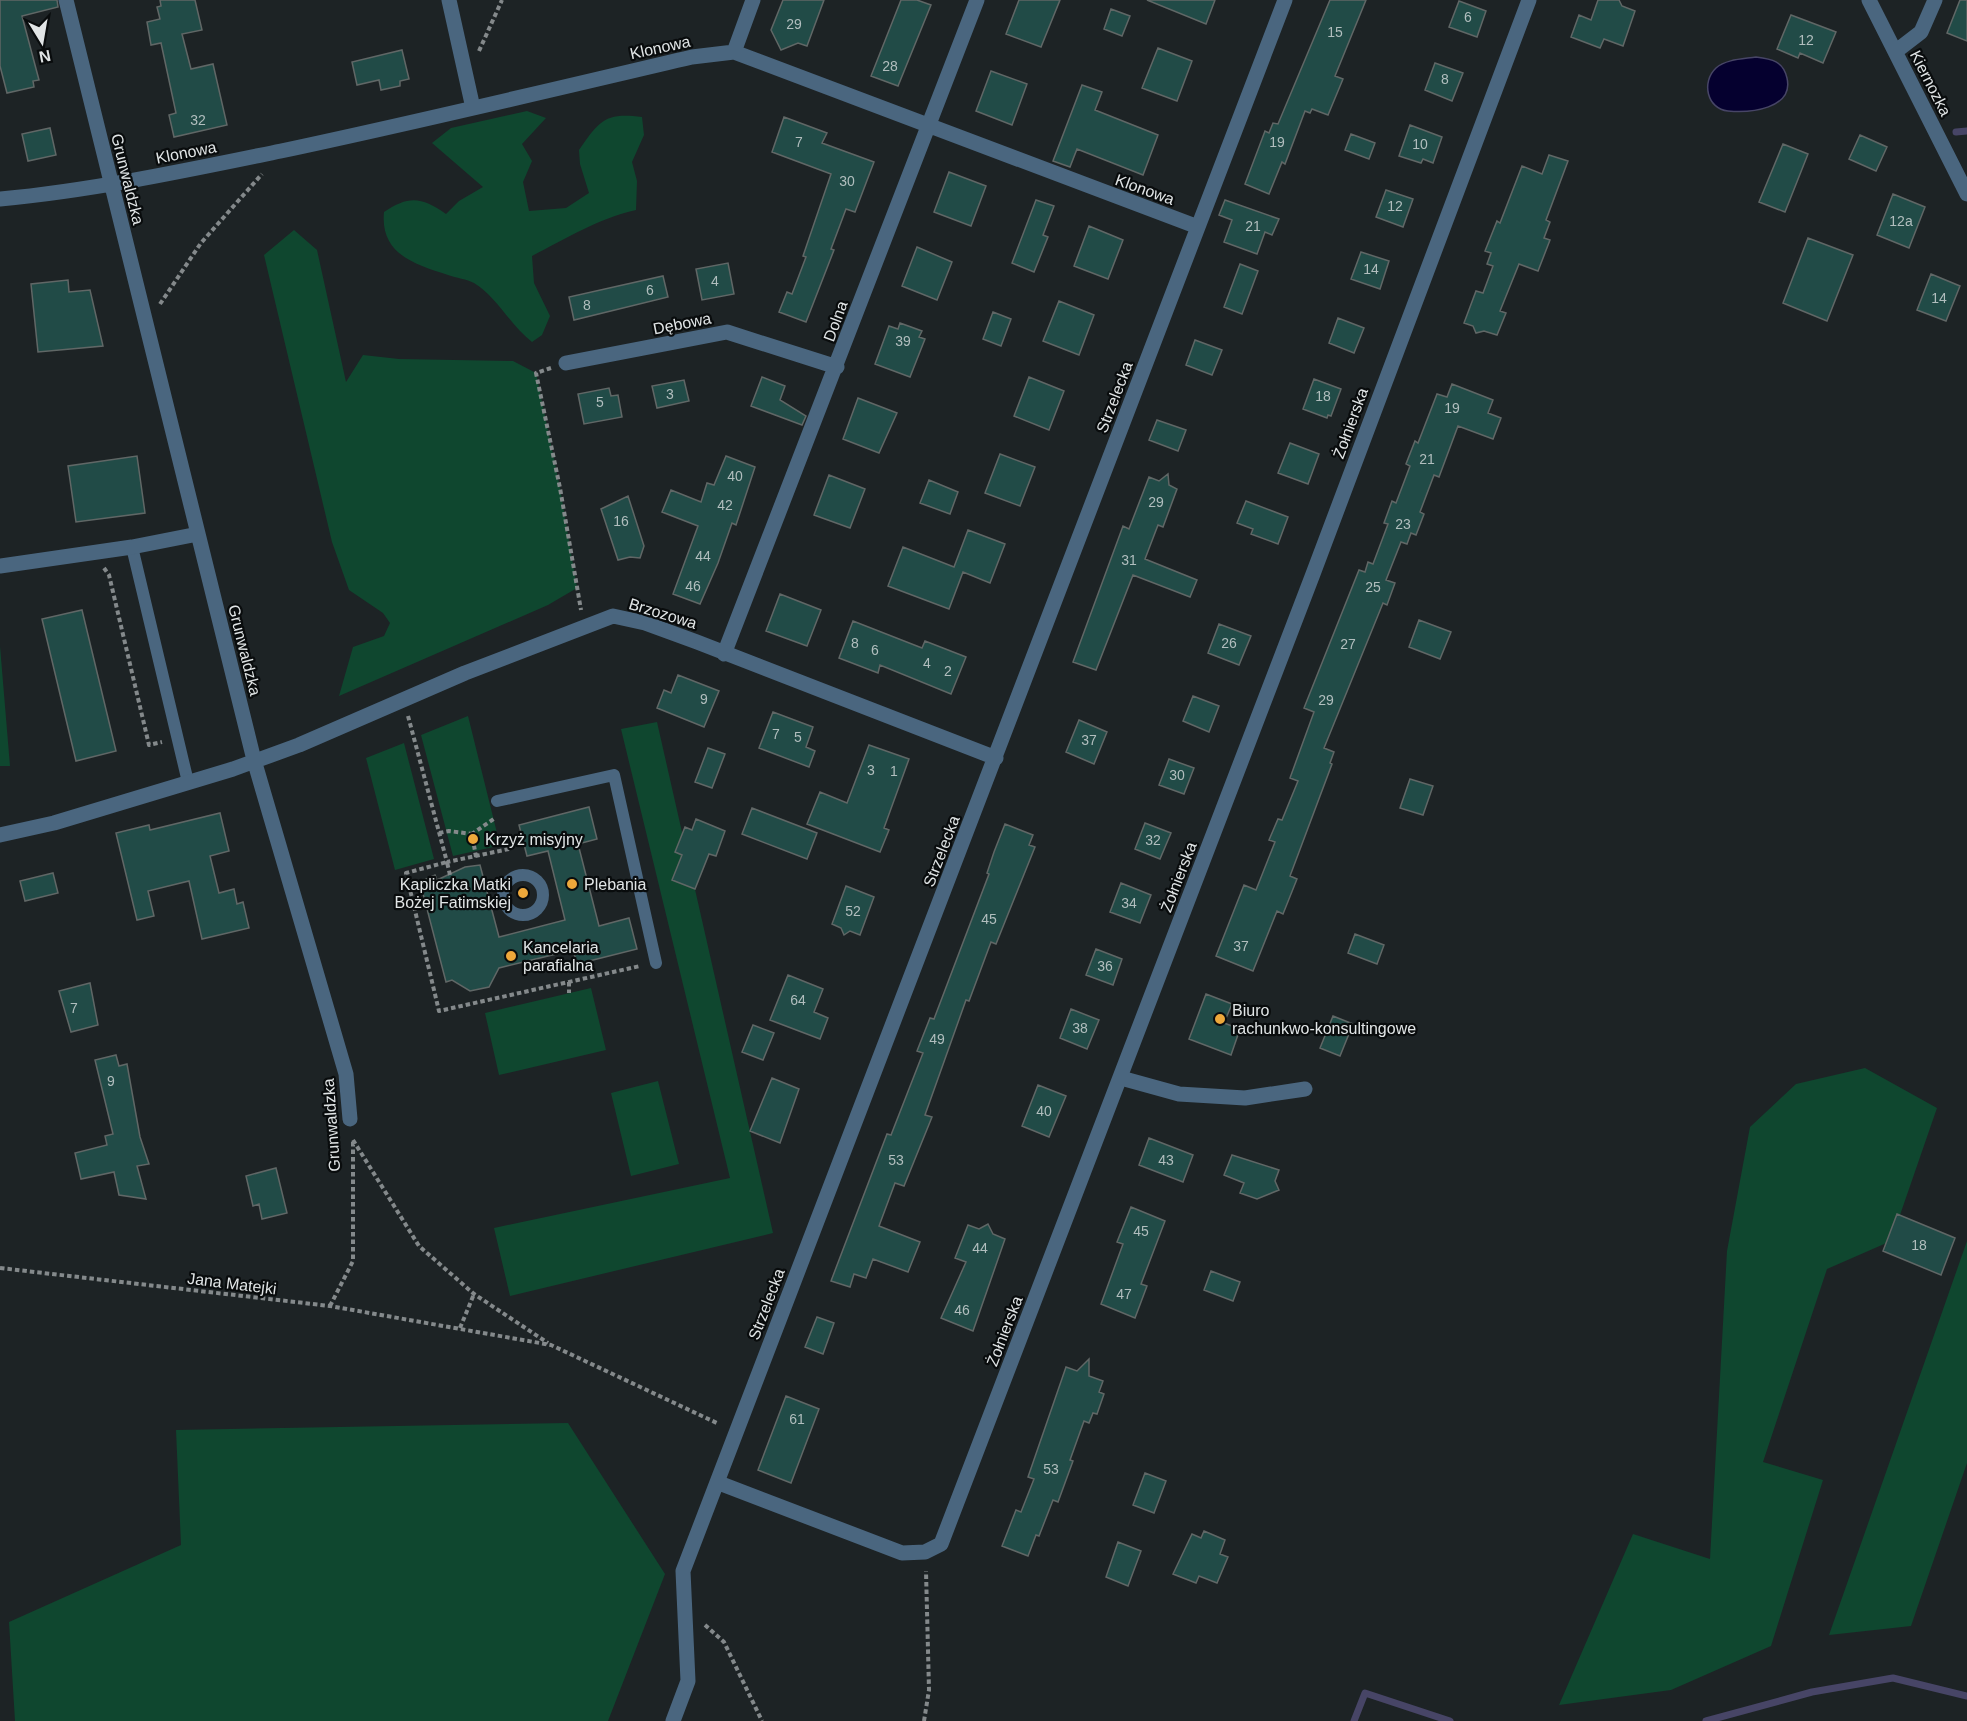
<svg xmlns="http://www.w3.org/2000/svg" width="1967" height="1721" font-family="Helvetica,sans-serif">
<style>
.green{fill:#0f472f}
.water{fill:#05002f;stroke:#474566;stroke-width:1.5}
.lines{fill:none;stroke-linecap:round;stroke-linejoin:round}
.stream{stroke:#474566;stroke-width:7}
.building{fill:#214b47;stroke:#606766;stroke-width:1.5}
.path{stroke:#84898b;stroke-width:4;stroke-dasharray:4.5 3;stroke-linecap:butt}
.service{stroke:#4a667f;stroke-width:12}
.minor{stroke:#4a667f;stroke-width:15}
.poi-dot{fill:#eda83b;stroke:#090c0d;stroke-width:2}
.labels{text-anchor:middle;stroke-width:4.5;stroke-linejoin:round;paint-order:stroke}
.number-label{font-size:14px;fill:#b1bebe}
.street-label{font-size:16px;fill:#e1e5e6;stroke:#090c0d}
.poi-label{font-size:16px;fill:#e1e5e6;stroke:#090c0d;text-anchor:start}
</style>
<rect width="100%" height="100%" fill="#1d2325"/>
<path class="green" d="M527,111L546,118L522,144L532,161L523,182L529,211L566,208L589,193L580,164L579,150C599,121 605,112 642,117L644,135L632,162L637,181L636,210C597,219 567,238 532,256L534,283L550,316L542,335L532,342C510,325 497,297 474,283C467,279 456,278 448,275C414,264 380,254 384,212C409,195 422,197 446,214L459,201L483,187L432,143L451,128Z
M294,230L317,250L346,382L363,355L399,359L513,361L536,373L560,488L577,588L548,605L339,696L353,647L384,636L390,623L383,613L349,590L332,542L264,255Z
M0,646L10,766H0Z
M468,716L498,837L493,847L453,856L421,735Z
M657,722L773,1233L510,1296L494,1228L730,1178L621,729Z
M404,743L434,859L395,870L366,758Z
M591,988L606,1050L499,1075L485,1013Z
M1865,1068L1937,1108L1891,1241L1827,1269L1763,1462L1823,1480L1771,1646L1671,1690L1559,1705L1633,1534L1710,1559L1727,1251L1750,1127L1796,1084Z
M658,1081L679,1164L631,1176L611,1093Z
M1967,1241V1463L1911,1626L1829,1635Z
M568,1423L665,1574L608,1721H15L9,1622L181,1545L176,1430Z"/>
<path class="water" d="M1756,57C1772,59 1783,61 1787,78C1794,109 1750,113 1728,111C1707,109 1701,82 1716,68C1726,59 1744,59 1756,57Z"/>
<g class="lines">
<path class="stream" d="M1956,132L1967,131
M1354,1721L1365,1693L1450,1721
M1706,1721L1812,1692L1893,1678L1967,1696"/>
</g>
<path class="building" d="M0,0H57L58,7L22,16L39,80L33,81L34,87L7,93L0,66Z
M160,0H195L202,30L182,34L191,69L213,64L227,125L174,137L169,115L176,113L161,43L151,45L147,22L160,19L157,7L161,6Z
M783,0H824L807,46L798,43L781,50L771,30Z
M901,0H917L931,5L898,86L871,76Z
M1019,0H1060L1041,47L1006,34Z
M1147,0H1215L1206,24Z
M1330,0H1366L1335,76L1343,79L1328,115L1312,109L1310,113L1305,111L1285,164L1282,162L1269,194L1245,184L1265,131L1269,133L1273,123L1278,124Z
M1598,0H1619L1622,6L1635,11L1623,46L1604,39L1600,48L1571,37L1579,15L1591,20Z
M1960,0H1967V41L1947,33Z
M1459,1L1486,11L1477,37L1449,27Z
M1111,9L1130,16L1122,36L1104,29Z
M1791,15L1836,32L1823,63L1800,53L1798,58L1777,49Z
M1158,48L1192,61L1177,101L1142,88Z
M402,50L409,79L400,81V86L381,90L379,80L357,85L352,62Z
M1435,63L1463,73L1452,101L1425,90Z
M991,71L1027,84L1012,125L976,111Z
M1082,85L1102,92L1095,110L1158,135L1143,175L1077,149L1070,167L1053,161Z
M784,117L827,133L822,143L874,162L855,212L846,209L831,249L834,250L806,322L779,312L787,292L792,294L806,257L803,256L831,174L772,152Z
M1410,125L1442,137L1433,163L1423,159L1421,163L1399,156Z
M50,128L56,155L28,161L22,134Z
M1351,134L1375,143L1369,159L1345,150Z
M1860,135L1887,147L1876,171L1849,159Z
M1783,144L1808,154L1785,212L1759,202Z
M1549,155L1568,161L1546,220L1550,222L1544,238L1550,240L1538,271L1519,264L1500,311L1506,313L1497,335L1484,331L1476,333L1473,326L1464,323L1476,291L1483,293L1493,266L1487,264L1491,253L1485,251L1497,221L1500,223L1522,166L1542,174Z
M949,172L986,186L971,226L934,212Z
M1386,190L1413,199L1403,227L1376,217Z
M1893,194L1925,207L1909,248L1877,235Z
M1036,200L1054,206L1043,235L1048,237L1034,272L1012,263Z
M1225,200L1279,219L1272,235L1265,232L1257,254L1224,242L1232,220L1219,215Z
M1089,226L1123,240L1108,279L1074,266Z
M1808,238L1853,255L1827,321L1783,303Z
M917,247L952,262L937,300L902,286Z
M1361,252L1389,261L1380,289L1351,279Z
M728,263L734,294L702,300L696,269Z
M1240,264L1258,271L1242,314L1224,307Z
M1931,274L1960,286L1946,321L1917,310Z
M663,276L668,297L574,320L569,297Z
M68,280L69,292L90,290L103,346L38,352L31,284Z
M1059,301L1094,315L1079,355L1043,341Z
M993,312L1011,319L1001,346L983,339Z
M1338,318L1364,328L1354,353L1329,343Z
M900,323L922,331L919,337L925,339L910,377L875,364L889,326L898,329Z
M1195,340L1222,350L1212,375L1186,365Z
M762,377L785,386L780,400L806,416L802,425L751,406Z
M1029,377L1064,391L1049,430L1014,416Z
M1314,379L1341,389L1331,416L1328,415L1327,418L1303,409Z
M684,380L689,401L657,408L652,386Z
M1452,384L1493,400L1488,413L1501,418L1493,439L1458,426L1439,477L1434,475L1420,512L1424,514L1416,535L1411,533L1407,544L1401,542L1386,580L1395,583L1387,605L1383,603L1324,748L1334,752L1330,763L1332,764L1290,876L1297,879L1283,914L1277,911L1253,971L1216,956L1244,885L1256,890L1275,842L1269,840L1278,819L1282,820L1298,781L1290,778L1314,712L1304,708L1359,570L1365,572L1368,562L1373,564L1388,524L1384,523L1392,501L1396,503L1410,466L1406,464L1415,441L1418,443L1437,394L1447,397Z
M609,388L611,396L618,395L622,417L584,424L578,394Z
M858,398L897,413L879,453L843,439Z
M1157,420L1186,430L1178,451L1149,440Z
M1290,443L1319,454L1308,484L1278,473Z
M1000,454L1035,467L1020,506L985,493Z
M137,456L145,513L76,522L68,466Z
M726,456L755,467L736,525L732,523L718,563L700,604L673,594L698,526L662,512L671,490L701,502L707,483L714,485Z
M1168,474L1169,485L1177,489L1163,527L1158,525L1145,559L1197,580L1190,597L1133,575L1096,670L1073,662L1123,526L1129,529L1149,477L1159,481Z
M829,475L865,489L850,528L814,515Z
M929,480L958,492L950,514L920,503Z
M628,496L644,546L640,558L630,557L618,560L601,509Z
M1246,501L1288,517L1278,544L1251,534L1253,529L1237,523Z
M968,530L1005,544L990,583L963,572L949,609L888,586L903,547L954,567Z
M780,594L821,610L807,646L766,631Z
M82,610L116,751L76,761L42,619Z
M1419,620L1451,632L1440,659L1409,647Z
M853,621L922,648L925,641L966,657L951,694L880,665L878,673L839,658Z
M1219,624L1251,636L1239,665L1208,653Z
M678,675L719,691L704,727L657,708L664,690L671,693Z
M1193,696L1219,706L1209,732L1183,721Z
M773,712L813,727L806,747L815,751L809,767L759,748Z
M1079,720L1107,732L1094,764L1066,752Z
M869,745L909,759L884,828L889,830L880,852L807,824L820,792L847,803Z
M708,748L725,754L712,788L695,782Z
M1169,759L1194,768L1184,794L1159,785Z
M1410,779L1433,786L1423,815L1400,808Z
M589,807L597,839L578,844L599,926L629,918L637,949L577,964L573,950L499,968L489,987L470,991L452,980L446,982L420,882L435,875L437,880L465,867L480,865L499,937L565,920L548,851L527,856L519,825Z
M752,808L817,833L807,859L742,834Z
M220,813L229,851L210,856L219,893L234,889L237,904L243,902L249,928L202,939L189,881L148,891L154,916L137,920L116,833L149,825L150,830Z
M696,819L725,831L716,856L709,854L695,889L672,880L682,855L675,852L685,827L692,830Z
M1145,823L1171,833L1160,859L1135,849Z
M1005,824L1033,835L1029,845L1035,847L996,944L991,942L969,1001L966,1000L925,1115L932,1117L904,1186L895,1183L879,1226L920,1242L908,1272L873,1259L866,1278L854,1274L850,1287L831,1281L887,1134L891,1135L923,1053L917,1051L930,1018L934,1019L989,874L987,873L994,852Z
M53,873L58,893L25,901L20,881Z
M1121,883L1151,895L1140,923L1110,912Z
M846,886L874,897L860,935L850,931L844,935L841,928L832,924Z
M1355,934L1384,945L1377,964L1348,953Z
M1096,949L1122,959L1113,985L1086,975Z
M788,975L823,989L814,1012L828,1018L820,1039L770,1020Z
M90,983L98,1025L71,1032L59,991Z
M1206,994L1232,1004L1224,1023L1240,1029L1231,1055L1189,1039Z
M1071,1009L1099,1020L1087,1049L1060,1038Z
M1333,1016L1353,1024L1340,1056L1320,1048Z
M753,1025L774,1033L763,1060L742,1052Z
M116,1055L119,1066L127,1064L140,1137L149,1164L137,1166L146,1199L119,1195L114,1172L81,1179L75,1153L107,1145L105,1136L113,1134L95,1060Z
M772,1078L799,1089L780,1143L750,1131Z
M1038,1085L1066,1096L1049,1137L1022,1126Z
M1149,1138L1193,1155L1183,1182L1139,1165Z
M1232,1155L1279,1170L1275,1181L1279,1190L1257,1199L1240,1193L1244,1183L1224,1175Z
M276,1168L287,1213L262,1219L259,1204L253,1206L246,1176Z
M1131,1207L1165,1221L1141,1284L1147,1286L1135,1318L1101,1304L1123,1244L1117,1242Z
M1897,1214L1955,1238L1941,1275L1883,1251Z
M988,1224L993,1234L1005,1239L973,1331L941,1318L966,1262L955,1258L968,1225L979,1229Z
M1211,1271L1240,1282L1233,1301L1204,1290Z
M817,1317L834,1323L823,1354L805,1347Z
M1089,1359V1376L1103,1381L1099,1392L1104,1394L1097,1414L1093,1413L1089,1423L1084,1421L1070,1460L1073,1461L1058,1502L1053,1500L1039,1536L1036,1535L1028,1556L1002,1546L1016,1510L1021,1512L1034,1479L1028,1477L1066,1367L1077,1371Z
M786,1396L819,1409L791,1483L758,1470Z
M1145,1473L1166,1481L1154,1513L1133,1505Z
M1204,1531L1225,1540L1220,1554L1228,1557L1217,1583L1199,1576L1196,1583L1173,1574L1192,1534L1201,1538Z
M1118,1542L1141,1551L1128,1586L1106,1577Z"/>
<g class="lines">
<path class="path" d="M479,51L502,0
M160,304L201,243L262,174
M551,368L536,373L560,488L581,610
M104,568L109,575L149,745L162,742
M408,716L447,862L509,849
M439,833L449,831L472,834
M476,857L472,834L495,818
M450,875L447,862L406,873L439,1011L640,966
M569,982V993
M353,1140L419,1246L474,1294L548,1343
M0,1268L330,1306L551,1345L719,1424
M330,1306L353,1261V1142
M460,1328L474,1294
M705,1625L724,1642L762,1721
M924,1721L929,1690L926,1571"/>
<path class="service" d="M132,547L188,782
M497,801L614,775L656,963
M503 895a20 20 0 1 1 40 0a20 20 0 1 1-40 0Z"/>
<path class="minor" d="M66,0L254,760L346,1074L350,1119
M449,0L473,108
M1869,0L1967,194
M734,52L753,0
M1895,52L1921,32L1935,0
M0,199C95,190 188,170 281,151C418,122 555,89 692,57L734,52L1198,227
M566,363L727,332L837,367
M0,566L132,547L198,534
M724,654L977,0
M0,835L54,823L233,769L299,745L465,673L613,616L645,623L697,642L996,758
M1121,1078L1179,1094L1245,1098L1305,1089
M719,1483L902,1553L925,1552L941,1544L1313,574L1529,0
M673,1721L688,1681L683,1571L1285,0"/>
</g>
<g class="poi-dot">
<circle cx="473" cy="839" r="6"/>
<circle cx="572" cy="884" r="6"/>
<circle cx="523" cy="893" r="6"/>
<circle cx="511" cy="956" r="6"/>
<circle cx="1220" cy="1019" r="6"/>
</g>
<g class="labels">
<g class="number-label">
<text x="1468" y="22">6</text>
<text x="794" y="29">29</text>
<text x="1335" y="37">15</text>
<text x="1806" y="45">12</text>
<text x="890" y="71">28</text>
<text x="1445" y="84">8</text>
<text x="198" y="125">32</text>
<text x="799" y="147">7</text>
<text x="1277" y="147">19</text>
<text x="1420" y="149">10</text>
<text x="847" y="186">30</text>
<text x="1395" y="211">12</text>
<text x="1901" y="226">12a</text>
<text x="1253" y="231">21</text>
<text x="1371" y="274">14</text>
<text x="715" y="286">4</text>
<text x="650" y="295">6</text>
<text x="1939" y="303">14</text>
<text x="587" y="310">8</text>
<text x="903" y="346">39</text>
<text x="670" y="399">3</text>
<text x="1323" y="401">18</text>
<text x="600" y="407">5</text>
<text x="1452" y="413">19</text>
<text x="1427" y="464">21</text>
<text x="735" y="481">40</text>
<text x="1156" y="507">29</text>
<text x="725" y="510">42</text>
<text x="621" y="526">16</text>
<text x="1403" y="529">23</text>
<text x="703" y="561">44</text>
<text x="1129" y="565">31</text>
<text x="693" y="591">46</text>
<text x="1373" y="592">25</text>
<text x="855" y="648">8</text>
<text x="1229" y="648">26</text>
<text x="1348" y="649">27</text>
<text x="875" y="655">6</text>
<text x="927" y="668">4</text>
<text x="948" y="676">2</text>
<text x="704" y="704">9</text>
<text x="1326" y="705">29</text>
<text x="776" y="739">7</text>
<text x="798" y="742">5</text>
<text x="1089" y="745">37</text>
<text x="871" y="775">3</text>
<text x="894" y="776">1</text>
<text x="1177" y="780">30</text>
<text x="1153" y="845">32</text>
<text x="1129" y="908">34</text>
<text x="853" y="916">52</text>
<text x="989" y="924">45</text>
<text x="1241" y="951">37</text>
<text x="1105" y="971">36</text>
<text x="798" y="1005">64</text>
<text x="74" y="1013">7</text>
<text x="1080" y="1033">38</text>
<text x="937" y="1044">49</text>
<text x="111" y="1086">9</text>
<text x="1044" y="1116">40</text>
<text x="896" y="1165">53</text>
<text x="1166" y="1165">43</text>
<text x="1141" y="1236">45</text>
<text x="1919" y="1250">18</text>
<text x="980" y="1253">44</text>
<text x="1124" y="1299">47</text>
<text x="962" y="1315">46</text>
<text x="797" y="1424">61</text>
<text x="1051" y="1474">53</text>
</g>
<g class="street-label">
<text transform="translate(660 47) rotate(-12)" y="6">Klonowa</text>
<text transform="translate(1931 83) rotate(63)" y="6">Kiernozka</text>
<text transform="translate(186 152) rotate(-11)" y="6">Klonowa</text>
<text transform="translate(128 179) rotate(76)" y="6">Grunwaldzka</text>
<text transform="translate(1145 189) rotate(20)" y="6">Klonowa</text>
<text transform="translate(835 321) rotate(-70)" y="6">Dolna</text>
<text transform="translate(682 323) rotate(-11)" y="6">Dębowa</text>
<text transform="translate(1114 397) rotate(-69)" y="6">Strzelecka</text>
<text transform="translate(1350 423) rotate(-70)" y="6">Żołnierska</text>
<text transform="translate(663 613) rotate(17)" y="6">Brzozowa</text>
<text transform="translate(245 650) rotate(76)" y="6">Grunwaldzka</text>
<text transform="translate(941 851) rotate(-69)" y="6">Strzelecka</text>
<text transform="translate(1178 877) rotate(-69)" y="6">Żołnierska</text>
<text transform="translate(331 1125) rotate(-94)" y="6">Grunwaldzka</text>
<text transform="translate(232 1283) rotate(7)" y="6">Jana Matejki</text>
<text transform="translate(766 1304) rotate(-69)" y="6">Strzelecka</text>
<text transform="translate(1004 1331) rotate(-69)" y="6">Żołnierska</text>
</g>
<g class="poi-label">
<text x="485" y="845">Krzyż misyjny</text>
<text x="511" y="890" text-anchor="end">Kapliczka Matki<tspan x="511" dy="18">Bożej Fatimskiej</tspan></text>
<text x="584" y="890">Plebania</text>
<text x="523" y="953">Kancelaria<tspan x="523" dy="18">parafialna</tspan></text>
<text x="1232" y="1016">Biuro<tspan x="1232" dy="18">rachunkwo-konsultingowe</tspan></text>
</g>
</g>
<g transform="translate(42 42) rotate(169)" stroke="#090c0d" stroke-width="4.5" paint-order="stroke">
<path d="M0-4.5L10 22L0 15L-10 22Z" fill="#e1e5e6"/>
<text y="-9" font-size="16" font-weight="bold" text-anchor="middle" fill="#e1e5e6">N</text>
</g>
</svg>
